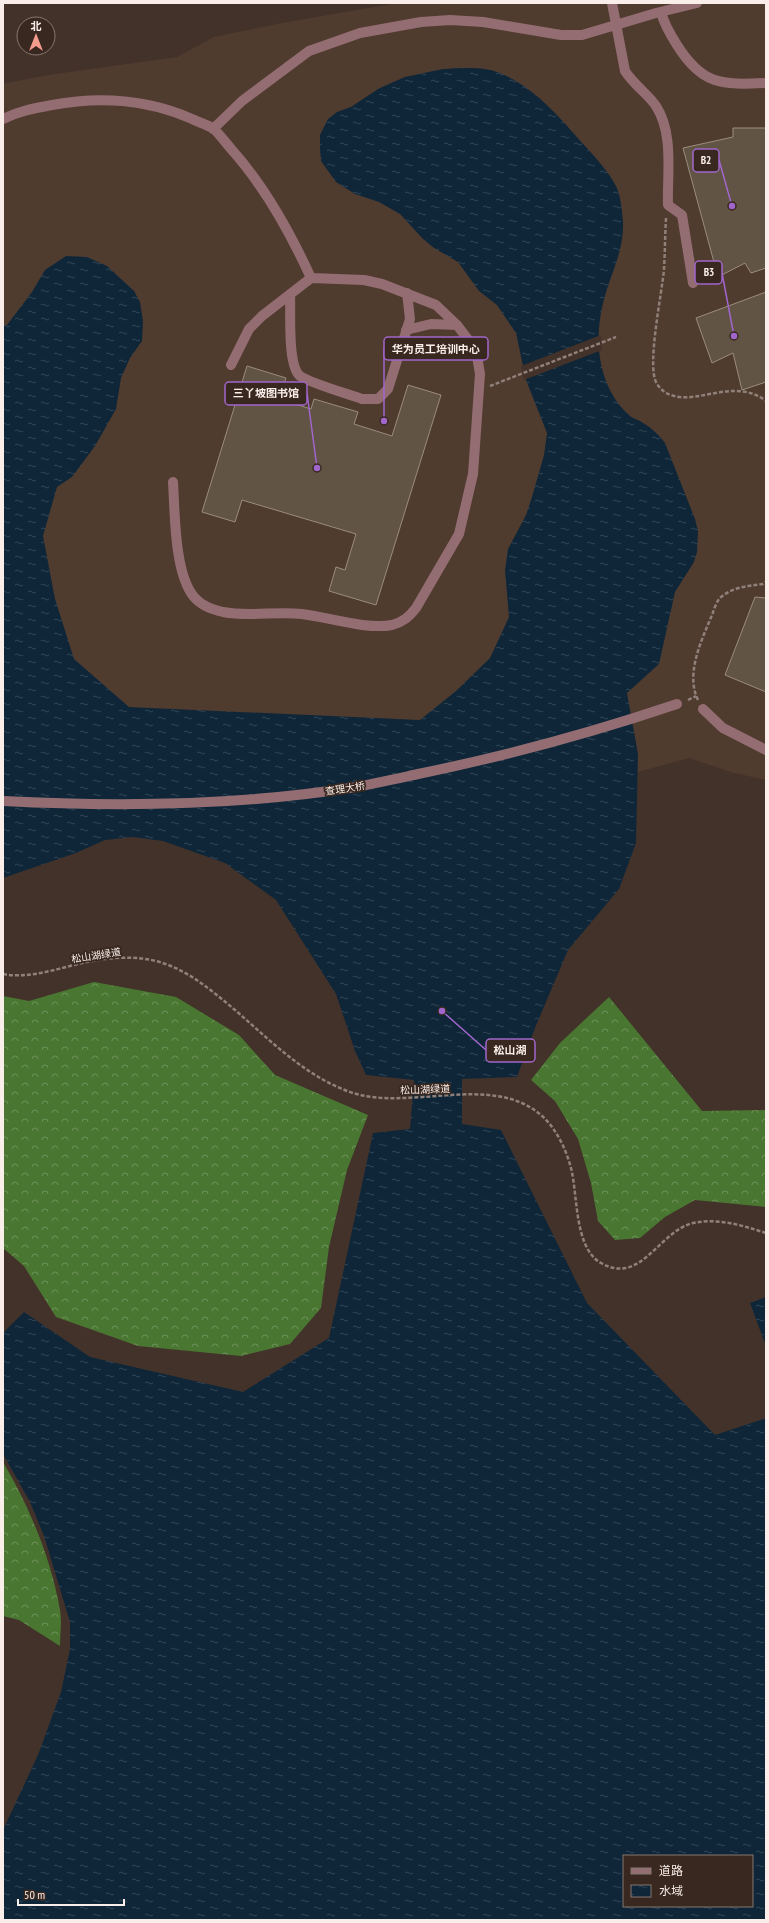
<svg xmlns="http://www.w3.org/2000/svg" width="769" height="1923" font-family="'PT Sans Narrow','Noto Sans SC',sans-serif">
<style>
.built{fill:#503b2f}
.forest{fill:url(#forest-crowns)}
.water{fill:url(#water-ripples);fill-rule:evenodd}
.pier{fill:#43322a}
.building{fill:#615445;stroke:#9a8d7d}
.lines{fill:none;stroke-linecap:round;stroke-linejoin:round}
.path{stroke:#8f817a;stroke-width:2.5;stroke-dasharray:4 2;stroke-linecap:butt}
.minor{stroke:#946d72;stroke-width:10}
.labels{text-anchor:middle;stroke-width:3.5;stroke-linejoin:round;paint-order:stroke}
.street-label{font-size:10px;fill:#f9eee9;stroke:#382820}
.leader{fill:none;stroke:#a166cc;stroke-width:1.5}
.callout-dot{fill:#a166cc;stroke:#382820;stroke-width:1.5}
.callout{fill:#382820;stroke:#a166cc;stroke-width:1.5}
.callout-label{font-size:11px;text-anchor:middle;font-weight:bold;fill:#f9eee9}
</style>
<defs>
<pattern id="forest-crowns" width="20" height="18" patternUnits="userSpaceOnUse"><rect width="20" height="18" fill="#497731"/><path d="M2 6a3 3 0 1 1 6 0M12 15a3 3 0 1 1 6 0" fill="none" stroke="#6d9159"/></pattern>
<pattern id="water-ripples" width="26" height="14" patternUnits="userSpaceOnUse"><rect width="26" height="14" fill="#0e2638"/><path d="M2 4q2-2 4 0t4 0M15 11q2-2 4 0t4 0" fill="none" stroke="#324655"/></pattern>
</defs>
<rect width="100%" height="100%" fill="#43322a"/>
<path class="built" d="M398,3H766V780L734,773L689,758L572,790L193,834L3,842V84L48,75L177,57L214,37L287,22Z"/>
<path class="forest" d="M94,982L176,997L239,1035L275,1075L368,1115L347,1170L329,1247L321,1308L290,1344L241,1356L138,1346L56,1317L24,1266L3,1248V996L29,1001Z
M609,997L702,1111L766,1110V1207L695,1200L665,1217L640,1238L615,1240L598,1221L591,1183L578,1139L555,1101L531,1080L560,1043Z
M3,1462C29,1506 51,1558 60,1610C62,1621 60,1635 60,1646L19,1620L3,1616Z"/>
<path class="water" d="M443,69C462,68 483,66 500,73C536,88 560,118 585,146C596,158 608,171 616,186C621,196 622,211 623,222C624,244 616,263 609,283C601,306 596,333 600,358C603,379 613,402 630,416C634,419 639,420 643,423C652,428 659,435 665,443L695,519L698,531L697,552L694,562L675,592L659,664L627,693L638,754L636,843L619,889L568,950L535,1028L517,1077L462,1079V1124L501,1130L587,1303L715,1435L766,1418V1920H3V1830L38,1755L61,1692L70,1649V1622L44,1536L30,1502L3,1454V1333L24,1312L90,1357L243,1392L329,1338L373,1133L410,1129L414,1080L366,1075L355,1051L336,994L276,900L225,863L163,841L133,837L105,840L76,853L3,878V326L7,325L32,292L45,270L66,256L87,257L107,266L134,291L140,302L143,321L142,341L130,358L121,378L116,409L95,446L72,477L57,487L43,536L55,599L74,659L129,707L420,720L456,691L490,658L509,617L505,570L508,549L526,515L532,497L544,455L547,433L526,380L516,333L497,305L479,291L458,262L434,248L422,238L400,214L379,202L355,194L336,182L321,161L320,148V135L328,119L337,112L351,107L378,89L391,83L405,77ZM624,1856H752V1906H624Z
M766,1297V1346L750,1303Z"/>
<path class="pier" d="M601,335L602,350L524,380L521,366Z"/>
<path class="building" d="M733,128H766V268L751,273L745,263L718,277L683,148L733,137Z
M766,292V382L742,390L733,353L712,363L696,318Z
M247,366L286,378L279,399L311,409L314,399L358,412L354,424L392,436L408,385L441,395L376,605L329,591L336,567L345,570L356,534L242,500L235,522L202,512Z
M755,597L766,598V692L725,675Z"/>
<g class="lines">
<path class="path" d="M666,218C665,235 665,252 664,269C662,293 647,364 656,382C664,398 683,399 699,396C722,392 745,385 766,401
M490,386L616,337
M688,700L696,696
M698,700C685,674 702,639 712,615C714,610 716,602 720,598C732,587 748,586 763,584L766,582
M3,974C29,979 56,969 82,963C106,958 132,955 156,961C187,969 211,990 235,1010C271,1041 307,1078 353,1093C411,1111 492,1073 541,1115C556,1128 566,1149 571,1168C578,1195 574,1248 601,1263C641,1286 659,1231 693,1223C719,1218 741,1225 766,1233"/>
<path class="minor" d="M612,3L625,71C634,85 647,93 656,106C674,134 667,173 668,205L682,215L693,283
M661,12C664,24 670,34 677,45C702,85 721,85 766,83
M3,119C19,111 35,108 52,105C101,96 146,99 192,119C198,122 208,125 214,129C220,135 226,143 232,150C266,188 290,232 311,278L262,316L249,329L231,365
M213,129L242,101L309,51L360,33L421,22L450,20L483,22L561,35H582L656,13L697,3
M290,294C291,311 287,365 300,376C310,383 348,394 362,399H378L388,389L410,319L407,293
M406,330L431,324L457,325
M173,482C175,512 174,573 194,597C202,606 211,609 223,612C249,617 276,611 302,614C327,617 367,630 392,625C403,622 409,617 416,608L459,534L473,474L480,374L476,350L457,325L436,305L382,284L364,280L311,278
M703,709L723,728L766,750
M3,801C119,807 235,806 350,788C373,784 395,779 418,774C506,756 591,733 677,704"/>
</g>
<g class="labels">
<g class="street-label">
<text transform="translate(345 788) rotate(-9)" y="4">查理大桥</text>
<text transform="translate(96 955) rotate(-9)" y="4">松山湖绿道</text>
<text transform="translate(425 1089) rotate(-2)" y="4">松山湖绿道</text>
</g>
</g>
<path class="leader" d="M732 206L719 160M734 336L722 273M384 421L384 349M317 468L307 393M442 1011L486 1050"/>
<g class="callout-dot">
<circle cx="732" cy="206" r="4"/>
<circle cx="734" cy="336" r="4"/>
<circle cx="384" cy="421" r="4"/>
<circle cx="317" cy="468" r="4"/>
<circle cx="442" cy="1011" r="4"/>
</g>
<g class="callout">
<rect x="693" y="149" width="26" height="23" rx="4"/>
<rect x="695" y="261" width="27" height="23" rx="4"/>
<rect x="384" y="337" width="104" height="23" rx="4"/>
<rect x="225" y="382" width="82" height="23" rx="4"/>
<rect x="486" y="1039" width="49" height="23" rx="4"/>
</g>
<g class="callout-label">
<text x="706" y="164">B2</text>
<text x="709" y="276">B3</text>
<text x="436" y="353">华为员工培训中心</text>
<text x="266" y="397">三丫坡图书馆</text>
<text x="510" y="1054">松山湖</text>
</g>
<rect width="769" height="1923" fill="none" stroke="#f9eee9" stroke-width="8"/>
<rect x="623" y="1855" width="130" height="52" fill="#382820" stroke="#857770"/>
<rect x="631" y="1868" width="20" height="6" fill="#946d72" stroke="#857770"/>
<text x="659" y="1875" font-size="12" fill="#f9eee9">道路</text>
<rect x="631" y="1885" width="20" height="12" fill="url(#water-ripples)" stroke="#857770"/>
<text x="659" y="1895" font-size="12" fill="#f9eee9">水域</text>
<g transform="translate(36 36)"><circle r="19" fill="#382820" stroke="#857770"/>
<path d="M0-3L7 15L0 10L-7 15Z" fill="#f59d8d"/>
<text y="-6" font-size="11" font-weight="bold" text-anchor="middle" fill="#f9eee9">北</text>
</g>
<path d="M18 1899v6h106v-6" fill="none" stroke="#f9eee9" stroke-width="2"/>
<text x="24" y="1899" font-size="12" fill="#f9eee9" stroke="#382820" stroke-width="3" paint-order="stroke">50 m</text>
</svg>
